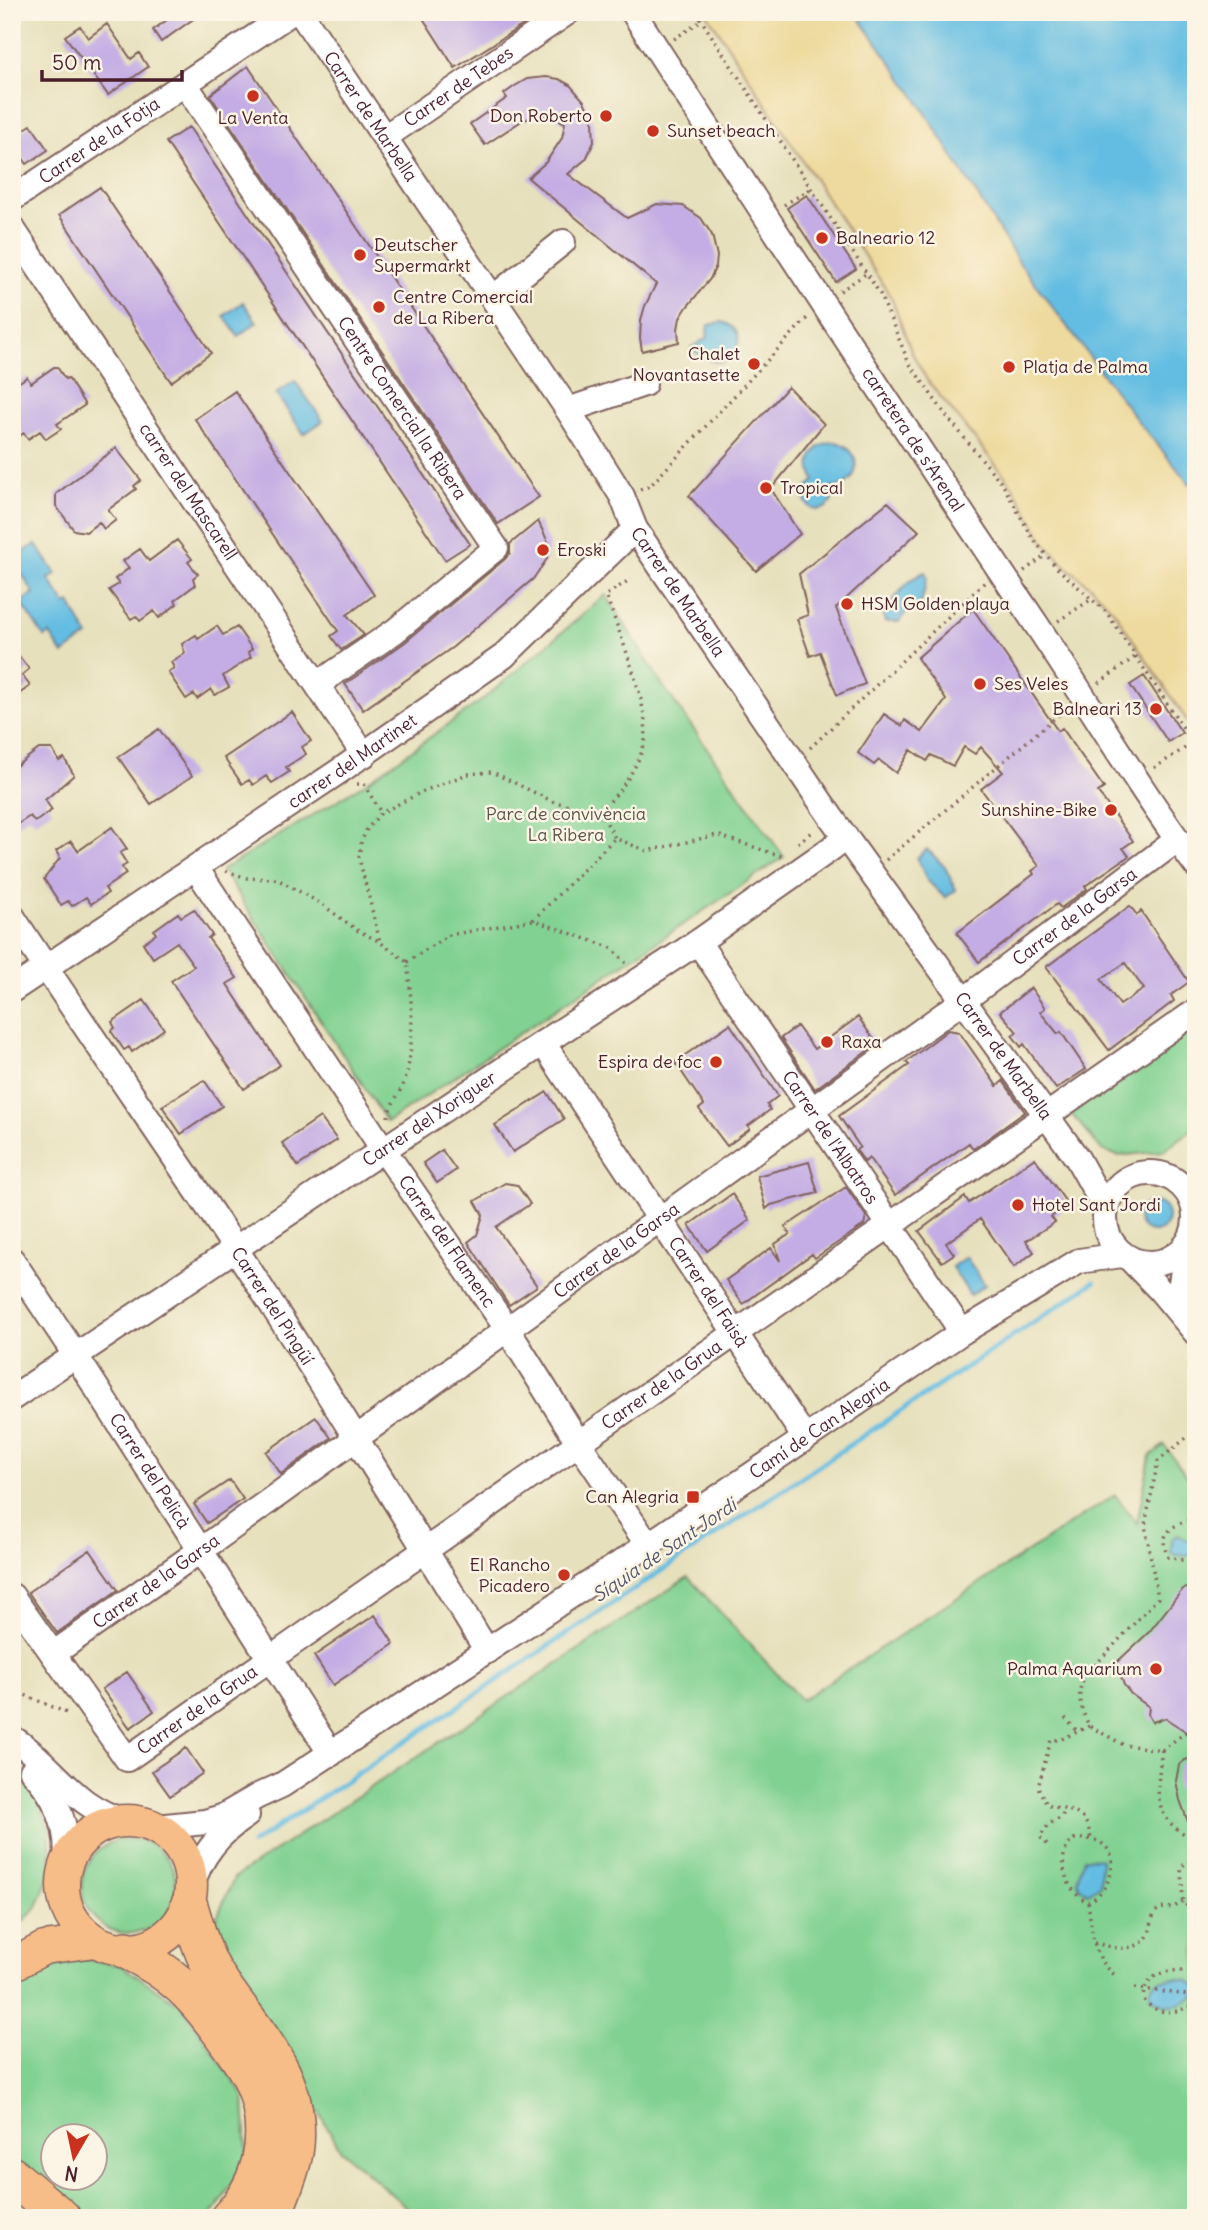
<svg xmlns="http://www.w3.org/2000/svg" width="1208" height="2230" font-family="Delius,sans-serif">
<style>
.green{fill:#81d192;stroke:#66785e;stroke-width:2;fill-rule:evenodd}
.sand{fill:#eeda9e;stroke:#9c7c64;stroke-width:2}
.water{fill:#64bde2;stroke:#576e86;stroke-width:2}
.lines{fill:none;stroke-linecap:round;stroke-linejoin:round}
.stream{stroke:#64bde2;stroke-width:5}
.building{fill:#c4ade4;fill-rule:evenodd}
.minor-casing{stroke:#81635e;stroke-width:28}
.major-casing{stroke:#81635e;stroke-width:35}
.highway-casing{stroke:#81635e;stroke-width:40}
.path{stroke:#81635e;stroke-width:3.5;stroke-dasharray:2 5;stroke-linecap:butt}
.minor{stroke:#fff;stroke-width:24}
.major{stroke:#f7bd88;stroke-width:32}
.highway{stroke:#f7bd88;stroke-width:37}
.poi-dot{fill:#c8321e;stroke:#fcf5e5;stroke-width:2.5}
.labels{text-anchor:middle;stroke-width:5;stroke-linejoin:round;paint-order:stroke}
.street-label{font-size:18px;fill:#4a1f2b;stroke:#fcf5e5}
.poi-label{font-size:18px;fill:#4a1f2b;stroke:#fcf5e5;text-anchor:start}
.park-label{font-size:18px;fill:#5a544a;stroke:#fcf5e5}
.water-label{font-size:19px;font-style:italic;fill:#53566b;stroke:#fcf5e5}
</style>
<rect width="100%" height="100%" fill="#fcf5e5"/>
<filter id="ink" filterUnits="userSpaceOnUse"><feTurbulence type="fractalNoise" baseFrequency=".0143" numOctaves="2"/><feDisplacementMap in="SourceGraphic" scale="14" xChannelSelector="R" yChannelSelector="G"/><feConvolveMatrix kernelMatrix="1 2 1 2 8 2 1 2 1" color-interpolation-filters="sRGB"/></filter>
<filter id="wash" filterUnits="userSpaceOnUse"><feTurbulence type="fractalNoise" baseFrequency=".00686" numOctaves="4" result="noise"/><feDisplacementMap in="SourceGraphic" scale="28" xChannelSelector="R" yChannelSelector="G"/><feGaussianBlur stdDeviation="1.57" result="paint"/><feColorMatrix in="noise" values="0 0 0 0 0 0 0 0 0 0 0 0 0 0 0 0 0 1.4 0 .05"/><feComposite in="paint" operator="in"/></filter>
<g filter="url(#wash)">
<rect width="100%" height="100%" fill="#e7e0bc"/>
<path class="green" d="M606,595L663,686L784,857L387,1122L222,870L364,784L481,701Z
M1196,1021V1127L1163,1151L1118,1156L1102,1150L1067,1109Z
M1164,1445L1188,1478L1196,1473V2218H419L341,2150L211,1931L234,1878L688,1577L801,1700L1115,1495L1137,1523L1150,1456Z
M12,1768L38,1799L50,1830L51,1871L36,1909L12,1931Z
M82 1886a47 47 0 1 1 94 0a47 47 0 1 1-94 0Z
M78,1958L120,1965L181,2005L244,2096L247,2158L216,2210L206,2218H84L12,2157V1977L32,1966ZM52,2136H94V2178H52Z"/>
<path class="sand" d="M706,12H855L917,99L1019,262L1140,424L1196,491V734L1113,610L1091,587L1067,567L1045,543L1012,485L927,380L912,353L891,297Z"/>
<path class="water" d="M855,12H1196V491L1140,424L1019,262L917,99Z
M243,302L257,322L238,336L224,316Z
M722,322C741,327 741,341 734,356C718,367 704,361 691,348L708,337L707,330L709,325Z
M295,381L323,421L304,434L276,394Z
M836,442C866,451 861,488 829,488L832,501L827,507C817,513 808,509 804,498L806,489L815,480C805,462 813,443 836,442Z
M36,544L56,574L49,579L66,605L70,603L88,636L63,654L50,634L44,637L21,602L34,593L12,559Z
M925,572L927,578C924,588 924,599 918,609L905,613L899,622H885L882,611C898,598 905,580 925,572Z
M927,849L945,867L956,890L945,898L927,880L917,858Z
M1138 1217a15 15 0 1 1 30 0a15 15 0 1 1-30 0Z
M966,1257L985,1285L970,1295L952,1267Z
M1178,1535L1196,1546V1552L1186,1556L1171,1554L1172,1539Z
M1084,1858L1101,1859L1100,1885L1088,1893L1080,1887L1077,1880Z
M1174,1978L1187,1980L1196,1986V1994C1182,2007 1166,2009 1151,1997L1150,1989L1155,1982Z"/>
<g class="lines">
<path class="stream" d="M252,1844L1094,1282"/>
</g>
<g id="blocks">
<path class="building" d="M178,12H203L161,42L153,30Z
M419,12H515L523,25L455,68Z
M107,24L131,59L139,53L148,67L108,95L65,36L80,26L88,38Z
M248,66L539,497L498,524L210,95Z
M546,77L559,79L570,85L584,101L593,122L594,142L586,159L568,174L627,218L657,204L683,206L701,218L712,235L717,256L716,266L710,279L687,307L680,318L678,329L679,342L642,351L640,338L641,320L645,306L656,284L528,178L546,162L562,138L565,123L550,115L539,116L523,120L485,145L470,124L507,98L504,94L515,86L527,79Z
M31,125L48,150L27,164L19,153L12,158V137Z
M189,127L470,544L445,560L166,142Z
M100,187L211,353L171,382L59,215Z
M807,195L856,269L836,282L787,208Z
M54,367H57L65,379L68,378L85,405L57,424L61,429L46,439L40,431L28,439L24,433L12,441V387L27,377L31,383Z
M788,387L824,424L771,489L800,534L756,571L689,496Z
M235,391L374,595L347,615L364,635L341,650L331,636L338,631L195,419Z
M116,448L141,480L134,486L136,489L108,510L116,520L104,529L99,522L86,532L74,530L56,506V494Z
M888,502L919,531L836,608L865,684L837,695L820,652L810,656L797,619L808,615L799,574Z
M538,521L549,544L547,559L533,579L453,647L363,710L345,684L404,643L505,559L510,553V544Z
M177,540L192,559L188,562L198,574L193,578L195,585L175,600L177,604L159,618L154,611L140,621L136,616L131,619L109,590L119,584L115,579L129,568L123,561L140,549L149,561Z
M973,609L1058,731L1062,728L1104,788L1098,792L1133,841L1123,848L1129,856L1085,886L1087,889L1061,908L1057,904L979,962L957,933L1034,874L1032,871L1039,866L981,789L1003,772L981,747L975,754L964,747L953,766L931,755L927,761L911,750L896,773L879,760L874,765L858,753L884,714L902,726L905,720L922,732L946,700L917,658Z
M217,626L223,635L237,627L252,649L248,652L251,657L223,676L229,687L215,695L211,689L197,699L194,694L186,699L168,672L174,668L171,662L185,653L182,644L196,635L198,639Z
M12,647L29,669L22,675L30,686L12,699Z
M1144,676L1182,733L1168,742L1130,685Z
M292,712L311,741L302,747L306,754L286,767L289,772L272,783L266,776L253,785L249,780L242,784L224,758Z
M159,729L192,776L151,804L118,757Z
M39,749H52L59,761L64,758L74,775L45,800L52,810L35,822L30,816L12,828V769Z
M112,827L127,849L120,853L127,864L122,867L126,874L105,888L108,893L91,904L86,897L72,906L68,901L61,905L44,879L60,858L56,851L71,841L78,851Z
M1130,906L1137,915L1141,911L1189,982L1171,995L1174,1001L1109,1050L1046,967ZM1125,963L1144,989L1120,1005L1101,979Z
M194,909L212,935L208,938L237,978L227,984L280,1065L244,1089L171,981L194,966L177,942L153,958L143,943L156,934L154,930L178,913L181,917Z
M1031,988L1045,1008L1040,1012L1058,1034L1061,1032L1086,1069L1056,1089L1024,1044L1021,1047L1012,1035L1017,1032L1000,1012Z
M144,1000L164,1029L132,1052L129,1047L124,1050L111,1031L115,1028L112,1022Z
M858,1017L877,1044L815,1089L781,1038L797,1026L814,1049Z
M730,1024L778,1096L767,1105L770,1110L748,1126L750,1129L727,1146L699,1109L704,1105L675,1062Z
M948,1030L959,1032L997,1086L1003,1081L1025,1112L973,1149L969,1143L895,1195L869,1158L865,1162L856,1150L860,1147L839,1116L909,1065L906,1062Z
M204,1080L222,1106L181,1134L162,1106Z
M547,1092L564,1119L513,1152L495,1125Z
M320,1117L337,1140L298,1166L282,1143Z
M442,1150L456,1170L437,1183L423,1163Z
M1035,1158L1068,1205L1051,1217L1055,1222L1026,1241L1034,1252L1014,1267L980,1219L946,1243L954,1254L942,1262L919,1231L965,1197L969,1203Z
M809,1162L818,1193L771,1205L766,1209L757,1176Z
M505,1183L517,1185L530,1204L496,1227L537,1286L509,1305L468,1242L477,1235L483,1215L475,1201Z
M846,1187L866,1216L864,1225L815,1258L812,1254L743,1304L726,1280L771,1248L780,1261L775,1244L790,1234L785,1227Z
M732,1194L750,1220L707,1251L689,1225Z
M316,1417L331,1438L281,1474L266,1452Z
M230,1480L243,1499L207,1523L194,1504Z
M90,1550L118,1590L57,1633L28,1592Z
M1196,1585V1738L1165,1718L1152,1722L1148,1715L1149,1707L1131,1694L1124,1685L1116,1663L1149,1632L1183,1589Z
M375,1615L394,1644L333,1685L314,1656Z
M127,1672L154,1711L130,1728L102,1689Z
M186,1748L203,1773L170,1796L152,1771Z
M1196,1757V1838H1194L1180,1800L1176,1781L1179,1765L1185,1760Z"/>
</g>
</g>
<g filter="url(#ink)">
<use href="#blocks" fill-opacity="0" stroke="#81635e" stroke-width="2"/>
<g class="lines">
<defs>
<g id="minor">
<path id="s1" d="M300,12L568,410L622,496L635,529L831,817L1077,1158L1105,1208"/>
<path id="s2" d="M633,12C766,218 901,423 1038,627C1091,706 1139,789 1196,865"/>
<path id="s3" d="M185,84L496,548L395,631L318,684"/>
<path id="s4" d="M385,137L568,12"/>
<path id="s5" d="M12,199L292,12"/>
<path id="s6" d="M12,228L364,755"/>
<path d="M493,298L563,242"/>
<path d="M568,410L644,384"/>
<path id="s7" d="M196,868L383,1149L508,1330L578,1442L648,1545"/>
<path id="s8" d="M12,916C85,1029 163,1138 237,1251C323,1383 405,1517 487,1651"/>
<path id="s9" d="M698,942L962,1332"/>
<path id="s10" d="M12,990L341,770L504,656L635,529"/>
<path id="s11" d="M543,1043L805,1438"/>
<circle cx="1150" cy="1218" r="45"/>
<path d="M1130,1259L1160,1290L1196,1333"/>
<path id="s12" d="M12,1260L76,1356L331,1754"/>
<path d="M1183,1315L1181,1283L1187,1245"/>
<path id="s13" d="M12,1398L543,1043L698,942L846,838"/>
<path id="s14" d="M12,1596L127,1759L1196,1011"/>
<path id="s15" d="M53,1654L201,1550L964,1000L1177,840"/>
<path d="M12,1738C53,1763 74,1809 126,1821"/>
<path d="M32,1771C57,1797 70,1829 66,1865"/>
<path id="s16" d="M156,1827L205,1822L222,1817L258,1796L282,1785L648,1545L962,1332L1079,1261L1122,1255"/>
<path d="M192,1886C200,1856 221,1832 247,1815"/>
</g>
<path id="major" d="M63 1885a64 64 0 1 1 128 0a64 64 0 1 1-128 0Z
M12,1965L44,1948L95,1941"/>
<path id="highway" d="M189,1906C196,1928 201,1951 213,1971C249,2029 302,2071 295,2146C292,2171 280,2194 272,2218
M126,1950C174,1973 195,1996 225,2038C234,2051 245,2064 252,2079C273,2126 266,2180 229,2218
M12,2176L62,2218"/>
</defs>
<use href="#minor" class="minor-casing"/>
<use href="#major" class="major-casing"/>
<use href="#highway" class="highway-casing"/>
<path class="path" d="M696,12L880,294L909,363L945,414L1003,485L1033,539L1057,568L1107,613L1196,747
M674,39L701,21
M784,205L812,188
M840,291L867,273
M640,489L650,486L807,318
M1024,571L1046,555
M1058,621L1092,599
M1099,683L1135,657
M810,748L985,582
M1154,768L1193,743
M357,784H364L381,813
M600,811L615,838L647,851L717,835L781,856
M798,843L814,830
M886,860L1068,707
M226,871L247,878L277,879L320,903L357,930L380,942
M533,920L615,838
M407,962L449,935L533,920L612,948L626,963
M388,1117C390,1103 402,1092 406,1077C415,1039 412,1000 407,962L380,942L359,858L361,842L367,829L381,813L424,791L467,774L492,772L554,802L600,811C618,795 637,769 644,745C654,715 617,628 606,595L631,579
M1195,1518C1175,1524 1156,1532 1168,1557L1181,1560L1196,1558
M12,1692L25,1695L69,1714
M1065,1718L1077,1731
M1089,1726L1060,1740H1051L1038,1787L1047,1805C1072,1812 1086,1809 1091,1839
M1186,1732L1162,1750L1124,1745L1089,1726C1081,1708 1075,1694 1085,1676L1158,1598L1145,1525L1158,1461L1190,1435
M1162,1750C1157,1789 1150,1818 1192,1838L1196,1850
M1074,1839C1083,1839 1094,1838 1101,1843C1124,1857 1108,1893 1088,1902C1066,1893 1053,1855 1074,1839Z
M1047,1844L1040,1837L1049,1824L1062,1817L1064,1810
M1196,1857L1185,1863L1181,1869L1183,1901L1196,1917
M1088,1902C1092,1930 1091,1956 1115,1975
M1094,1943C1104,1945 1116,1949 1126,1948C1168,1942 1136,1904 1173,1908L1183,1901
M1196,1975C1175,1965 1144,1972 1143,1999C1159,2017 1176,2014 1196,2003
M1135,1988L1196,1996"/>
<use href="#minor" class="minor"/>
<use href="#major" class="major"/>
<use href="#highway" class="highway"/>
</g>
</g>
<g class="poi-dot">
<circle cx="253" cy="96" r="7"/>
<circle cx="606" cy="116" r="7"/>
<circle cx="653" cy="131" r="7"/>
<circle cx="822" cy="238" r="7"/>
<circle cx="360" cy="255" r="7"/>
<circle cx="379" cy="307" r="7"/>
<circle cx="754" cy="364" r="7"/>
<circle cx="1009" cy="367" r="7"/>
<circle cx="766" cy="488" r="7"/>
<circle cx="543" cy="550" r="7"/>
<circle cx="847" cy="604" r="7"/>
<circle cx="980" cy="684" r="7"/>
<circle cx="1156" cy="709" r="7"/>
<circle cx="1111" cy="810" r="7"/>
<circle cx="827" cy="1042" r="7"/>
<circle cx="716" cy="1062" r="7"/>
<circle cx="1018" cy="1205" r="7"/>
<rect x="686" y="1490" width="14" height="14" rx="3.5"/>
<circle cx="564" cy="1575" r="7"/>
<circle cx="1156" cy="1669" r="7"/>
</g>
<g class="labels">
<g class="street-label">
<text dy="6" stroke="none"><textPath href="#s4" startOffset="89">Carrer de Tebes</textPath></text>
<text dy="6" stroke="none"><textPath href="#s1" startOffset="126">Carrer de Marbella</textPath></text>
<text dy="6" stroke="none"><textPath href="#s5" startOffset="105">Carrer de la Fotja</textPath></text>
<text dy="6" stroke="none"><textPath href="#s3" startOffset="390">Centre Comercial la Ribera</textPath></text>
<text dy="6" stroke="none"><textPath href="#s2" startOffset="511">carretera de s'Arenal</textPath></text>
<text dy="6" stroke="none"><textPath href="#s6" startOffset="317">carrer del Mascarell</textPath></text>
<text dy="6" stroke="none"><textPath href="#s1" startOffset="693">Carrer de Marbella</textPath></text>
<text dy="6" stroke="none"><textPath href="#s10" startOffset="410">carrer del Martinet</textPath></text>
<text dy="6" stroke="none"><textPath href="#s15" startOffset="1260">Carrer de la Garsa</textPath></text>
<text dy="6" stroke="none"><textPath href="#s1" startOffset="1260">Carrer de Marbella</textPath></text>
<text dy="6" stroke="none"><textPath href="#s13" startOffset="502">Carrer del Xoriguer</textPath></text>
<text dy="6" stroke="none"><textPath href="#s9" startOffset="236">Carrer de l'Albatros</textPath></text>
<text dy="6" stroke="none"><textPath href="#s7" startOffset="450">Carrer del Flamenc</textPath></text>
<text dy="6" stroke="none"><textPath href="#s15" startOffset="693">Carrer de la Garsa</textPath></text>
<text dy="6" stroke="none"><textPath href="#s11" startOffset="299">Carrer del Faisà</textPath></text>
<text dy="6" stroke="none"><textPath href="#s8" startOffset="469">Carrer del Pingüí</textPath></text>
<text dy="6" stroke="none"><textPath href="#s14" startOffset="852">Carrer de la Grua</textPath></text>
<text dy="6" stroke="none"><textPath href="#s16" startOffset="780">Camí de Can Alegria</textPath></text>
<text dy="6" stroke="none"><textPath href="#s12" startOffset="252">Carrer del Pelicà</textPath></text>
<text dy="6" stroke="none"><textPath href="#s15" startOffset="126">Carrer de la Garsa</textPath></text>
<text dy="6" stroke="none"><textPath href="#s14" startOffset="285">Carrer de la Grua</textPath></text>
</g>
<g class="poi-label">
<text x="592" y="122" text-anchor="end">Don Roberto</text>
<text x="253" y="124" text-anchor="middle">La Venta</text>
<text x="667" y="137">Sunset beach</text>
<text x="836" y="244">Balneario 12</text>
<text x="374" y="251">Deutscher<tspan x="374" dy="21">Supermarkt</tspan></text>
<text x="393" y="303">Centre Comercial<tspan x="393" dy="21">de La Ribera</tspan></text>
<text x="740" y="360" text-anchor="end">Chalet<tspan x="740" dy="21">Novantasette</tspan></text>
<text x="1023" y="373">Platja de Palma</text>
<text x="780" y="494">Tropical</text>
<text x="557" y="556">Eroski</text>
<text x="861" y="610">HSM Golden playa</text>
<text x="994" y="690">Ses Veles</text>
<text x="1142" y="715" text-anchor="end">Balneari 13</text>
<text x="1097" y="816" text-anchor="end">Sunshine-Bike</text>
<text x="841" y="1048">Raxa</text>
<text x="702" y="1068" text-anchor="end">Espira de foc</text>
<text x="1032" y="1211">Hotel Sant Jordi</text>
<text x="679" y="1503" text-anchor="end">Can Alegria</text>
<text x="550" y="1571" text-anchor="end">El Rancho<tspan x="550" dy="21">Picadero</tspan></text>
<text x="1142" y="1675" text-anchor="end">Palma Aquarium</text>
</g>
<g class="park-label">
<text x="566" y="820">Parc de convivència<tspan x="566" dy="21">La Ribera</tspan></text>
</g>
<g class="water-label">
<text transform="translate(664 1550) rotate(-34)" y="7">Síquia de Sant Jordi</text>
</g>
</g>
<rect width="1208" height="2230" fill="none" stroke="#fcf5e5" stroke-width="42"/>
<g transform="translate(74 2157) rotate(189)"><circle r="33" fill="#fcf5e5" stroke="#b59f9b" stroke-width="2"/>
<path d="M0-5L12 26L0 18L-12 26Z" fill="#c8321e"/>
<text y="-10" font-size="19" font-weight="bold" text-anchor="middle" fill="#4a1f2b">N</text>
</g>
<path d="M42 70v10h140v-10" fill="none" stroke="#4a1f2b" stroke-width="3.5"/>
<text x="52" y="70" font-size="21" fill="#4a1f2b" stroke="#fcf5e5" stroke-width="5" paint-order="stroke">50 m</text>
</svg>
